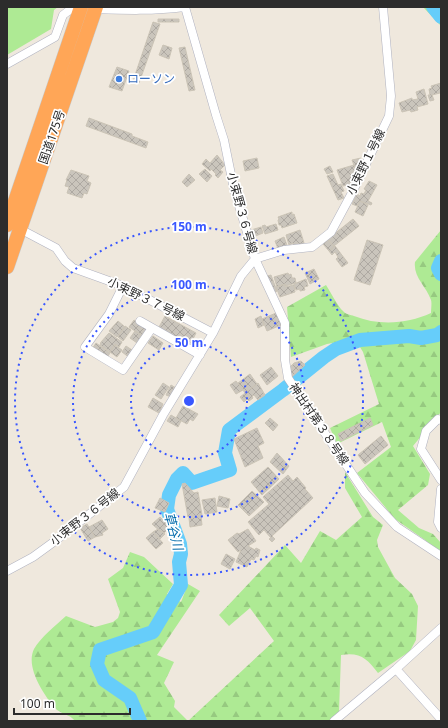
<svg xmlns="http://www.w3.org/2000/svg" width="448" height="728" font-family="'Noto Sans','Noto Sans JP',sans-serif">
<style>
.grass{fill:#aeea94}
.forest{fill:url(#forest-firs)}
.lines{fill:none;stroke-linecap:round;stroke-linejoin:round}
.river{stroke:#66cdfa;stroke-width:14}
.building{fill:url(#building-cross-hatch);stroke:#cbc4b6}
.street-casing{stroke:#b1b3c1;stroke-width:9}
.highway-casing{stroke:#c8c8c8;stroke-width:15}
.street{stroke:#fff;stroke-width:8}
.highway{stroke:#ffa657;stroke-width:14}
.ring{fill:none;stroke:#3957ff;stroke-width:2;stroke-dasharray:2 4}
.shop-dot{fill:#3f7fe0;stroke:#fff;stroke-width:1.5}
.labels{text-anchor:middle;stroke-width:3.5;stroke-linejoin:round;paint-order:stroke}
.shop-label{font-size:12px;fill:#366cbe;stroke:#fff;text-anchor:start}
.street-label{font-size:12px;fill:#2c2c2c;stroke:#fff}
.water-label{font-size:13px;font-style:italic;fill:#006aab;stroke:#fff}
.centre{fill:#3957ff;stroke:#fff;stroke-width:2}
.ring-label{font-size:12px;text-anchor:middle;font-weight:bold;fill:#3957ff;stroke:#fff;stroke-width:3.5;stroke-linejoin:round;paint-order:stroke}
</style>
<defs>
<pattern id="forest-firs" width="22" height="20" patternUnits="userSpaceOnUse"><rect width="22" height="20" fill="#aeea94"/><path d="M5 1l3.5 6h-7zM16 11l3.5 6h-7z" fill="#96c980"/></pattern>
<pattern id="building-cross-hatch" width="8" height="8" patternUnits="userSpaceOnUse"><rect width="8" height="8" fill="#cac5bc"/><path d="M0 0l8 8M0 8l8-8" fill="none" stroke="#aea9a2"/></pattern>
</defs>
<rect width="100%" height="100%" fill="#efe8dd"/>
<path class="grass" d="M7,7H58L54,10L51,29L7,55Z"/>
<path class="forest" d="M423,7H441V26Z
M441,230V412L413,446L430,474L428,485L398,510L419,528L433,534L441,543V554L425,540L395,519L357,473L391,447L382,422L337,444L330,428L379,404L363,352L355,339L327,344L291,357L287,307L326,285C330,291 338,307 343,311C345,314 351,315 354,316C379,326 407,324 431,313C431,309 432,303 431,300C426,286 413,277 415,262Z
M345,472L373,517L383,525L377,540L378,547L395,578L412,594L418,606L416,640L410,651L378,673C367,659 361,652 341,655L339,712L331,720L75,721C70,714 60,714 55,708C44,695 25,667 34,649C40,638 56,625 66,616L95,627L113,622L118,618L120,612L108,579L123,568L130,552L144,557L173,584L167,594L181,602L188,584L200,591L157,655L174,662L164,683L175,701L174,707L188,721L274,641L250,608L229,626L219,615L285,545L301,563L320,531L336,540L362,517L345,488Z"/>
<g class="lines">
<path class="river" d="M433,7L441,17
M441,261L438,268L441,274
M140,721L130,698L104,680L97,664L100,650L153,632L181,585L179,562L181,554L180,544L167,509L169,495L177,479L183,473L192,483L230,470L225,453L229,430L283,390L324,357L336,349L360,340L409,336L421,338L437,335L441,332"/>
</g>
<path class="building" d="M158,19H179V22H158Z
M153,22L160,24L139,83L133,81Z
M163,45L172,48L169,59L159,55Z
M185,47L195,90L189,91L179,48Z
M117,67L129,71L122,91L109,87Z
M441,83V94L440,93L432,95L434,100L430,101L428,95H430L429,89L432,88L431,86Z
M424,89L428,104L417,107L418,110L411,112L410,110L402,112L399,103L412,98V100L418,99L416,92Z
M89,118L132,134V136L148,142L146,148L86,126Z
M217,155L225,165L220,170L223,172L218,178L215,175L216,174L211,169L210,171L202,164L206,159L210,163Z
M257,158L259,168L245,171L243,161Z
M361,158V166L355,168L352,160Z
M354,165L356,172L354,173L355,176L352,177L353,180L350,182L351,184L343,186L337,170Z
M330,166L333,172L327,174L324,169Z
M205,169L212,176L207,182L199,174Z
M71,170L89,176L87,181L91,183L87,194L84,193L82,198L67,193L69,187L65,186L67,180H66Z
M189,174L195,180L187,187L182,182Z
M333,174L338,185L341,184L344,191L341,192L344,198L338,200L327,176Z
M369,181L377,185L368,201L372,203L371,205L360,201L357,206L352,204L357,194L360,196L361,193L364,194L366,190L364,189Z
M360,201L368,205L363,216L355,212Z
M292,212V215L294,214L297,223L282,228L281,225H279L278,220L279,219L278,217Z
M353,219L359,226L334,246L328,239Z
M276,224L278,230L265,234L262,226L265,225L266,227Z
M261,227L263,233L253,237L251,230Z
M300,230L304,243L294,246L293,243L289,245L286,235Z
M284,237L288,248L279,251L275,241Z
M328,240L334,247L329,251L323,244Z
M367,240L383,245L370,285L354,280Z
M335,246L348,263L342,267L336,259L338,257L335,252L332,255L329,251Z
M314,269L319,279L310,284L305,273Z
M288,273L289,275L291,274L292,278H295L296,283L285,286V284L277,287L274,277Z
M271,275L277,291L275,292L264,277Z
M306,279L308,286L304,287L305,290L300,291V289L296,290L294,284Z
M285,284V287L294,285L295,292L280,297L276,287Z
M276,313L281,325L267,331L262,319Z
M165,316L196,333L190,345L159,327Z
M261,316L264,325L258,328L255,319Z
M134,320L149,330L144,337L129,327Z
M118,321L125,327L117,337L109,331Z
M125,326L131,330L123,341L118,337Z
M135,331L144,337L140,345L130,338Z
M109,333L122,342L119,347L115,344L110,352L100,345L101,342Z
M153,336L163,343L159,350L148,343Z
M96,343L110,353L106,359L92,349Z
M115,345L122,350L117,357L110,352Z
M126,346L135,352L130,358L122,352Z
M301,361L305,365L292,377L287,370L294,363Z
M271,367L278,376L267,385L260,375Z
M250,374L257,384L245,393L238,383Z
M236,381L243,390L236,394L230,385Z
M163,383L169,387L161,399L155,395Z
M258,383L265,395L258,400L254,395L252,396L253,398L249,401L247,399L244,402L240,397Z
M171,385L176,388L171,397L166,395Z
M153,398L163,404L159,413L148,407Z
M183,406L198,414L193,421L190,419L187,424L176,418Z
M171,415L181,421L178,427L167,421Z
M270,418L278,425L273,431L265,423Z
M370,418L373,425L341,441L338,434Z
M257,428L264,443L258,446L263,458L245,467L234,439Z
M381,436L388,445L365,464L358,455Z
M277,453L289,466L283,474L270,462Z
M268,467L279,479L262,495L251,482Z
M288,475L293,481L297,477L306,488L305,489L313,498L272,536L275,539L272,542L269,539L271,538L264,530L259,535L248,522L269,504L263,497Z
M185,483L194,493L198,492L202,515L188,517L182,484Z
M252,491L264,502L249,516L238,505Z
M219,496L230,499L228,508L217,506Z
M160,498L169,503L165,512L155,508Z
M215,498L217,512L205,514L202,500Z
M201,516L202,525L190,527L189,518Z
M160,517L170,527L164,533L162,531L161,532L152,524Z
M102,520L108,529L102,533L103,535L95,537L89,527Z
M87,524L95,537L88,541L80,528Z
M158,529L165,534L160,539L153,532Z
M248,529L256,541L248,546L255,550L256,548L260,550L258,557L256,556L254,560L251,559L247,567L236,562L241,550L238,552L228,540L237,533L239,534Z
M153,532L163,543L156,549L146,538Z
M226,554L235,559L230,569L221,564Z"/>
<g class="lines">
<defs>
<path id="street" d="M383,7L391,96L389,116L352,193L331,232L312,247L284,250L255,259L285,323V360L288,378L365,493L397,527L441,556
M95,9C125,10 154,11 184,7
M7,64L55,37L63,15L71,9H80
M20,229L56,248L65,261L73,268L123,286L213,333
M123,286L109,314L85,347L123,370L152,328
M140,321L200,355
M441,420L438,419L426,431L421,449L441,480
M441,489L438,522L441,528
M7,571L33,557L55,541L124,487L163,415L213,333L241,276L255,259L234,189L224,140L216,115L185,7
M396,669L441,719
M334,721L396,669L441,628"/>
<path id="highway" d="M7,225L81,7
M7,267L96,7"/>
</defs>
<use href="#street" class="street-casing"/>
<use href="#highway" class="highway-casing"/>
<use href="#street" class="street"/>
<use href="#highway" class="highway"/>
</g>
<g class="ring">
<circle cx="189" cy="401" r="58"/>
<circle cx="189" cy="401" r="116"/>
<circle cx="189" cy="401" r="174"/>
</g>
<circle class="shop-dot" cx="119" cy="79" r="4"/>
<g class="labels">
<g class="shop-label">
<text x="127" y="83">ローソン</text>
</g>
<g class="street-label">
<text transform="translate(52 137) rotate(-71)" y="4">国道175号</text>
<text transform="translate(366 162) rotate(-64)" y="4">小束野１号線</text>
<text transform="translate(242 213) rotate(75)" y="4">小束野３６号線</text>
<text transform="translate(146 299) rotate(26)" y="4">小束野３７号線</text>
<text transform="translate(319 424) rotate(56)" y="4">神出村第３８号線</text>
<text transform="translate(85 517) rotate(-38)" y="4">小束野３６号線</text>
</g>
<g class="water-label">
<text transform="translate(174 531) rotate(75)" y="5">草谷川</text>
</g>
</g>
<circle cx="189" cy="401" r="6" class="centre"/>
<g class="ring-label">
<text x="189" y="231">150 m</text>
<text x="189" y="289">100 m</text>
<text x="189" y="347">50 m</text>
</g>
<rect width="448" height="728" fill="none" stroke="#2c2c2c" stroke-width="16"/>
<path d="M14 708v6h116v-6" fill="none" stroke="#2c2c2c" stroke-width="2"/>
<text x="20" y="708" font-size="12" fill="#2c2c2c" stroke="#ffffff" stroke-width="3" paint-order="stroke">100 m</text>
</svg>
